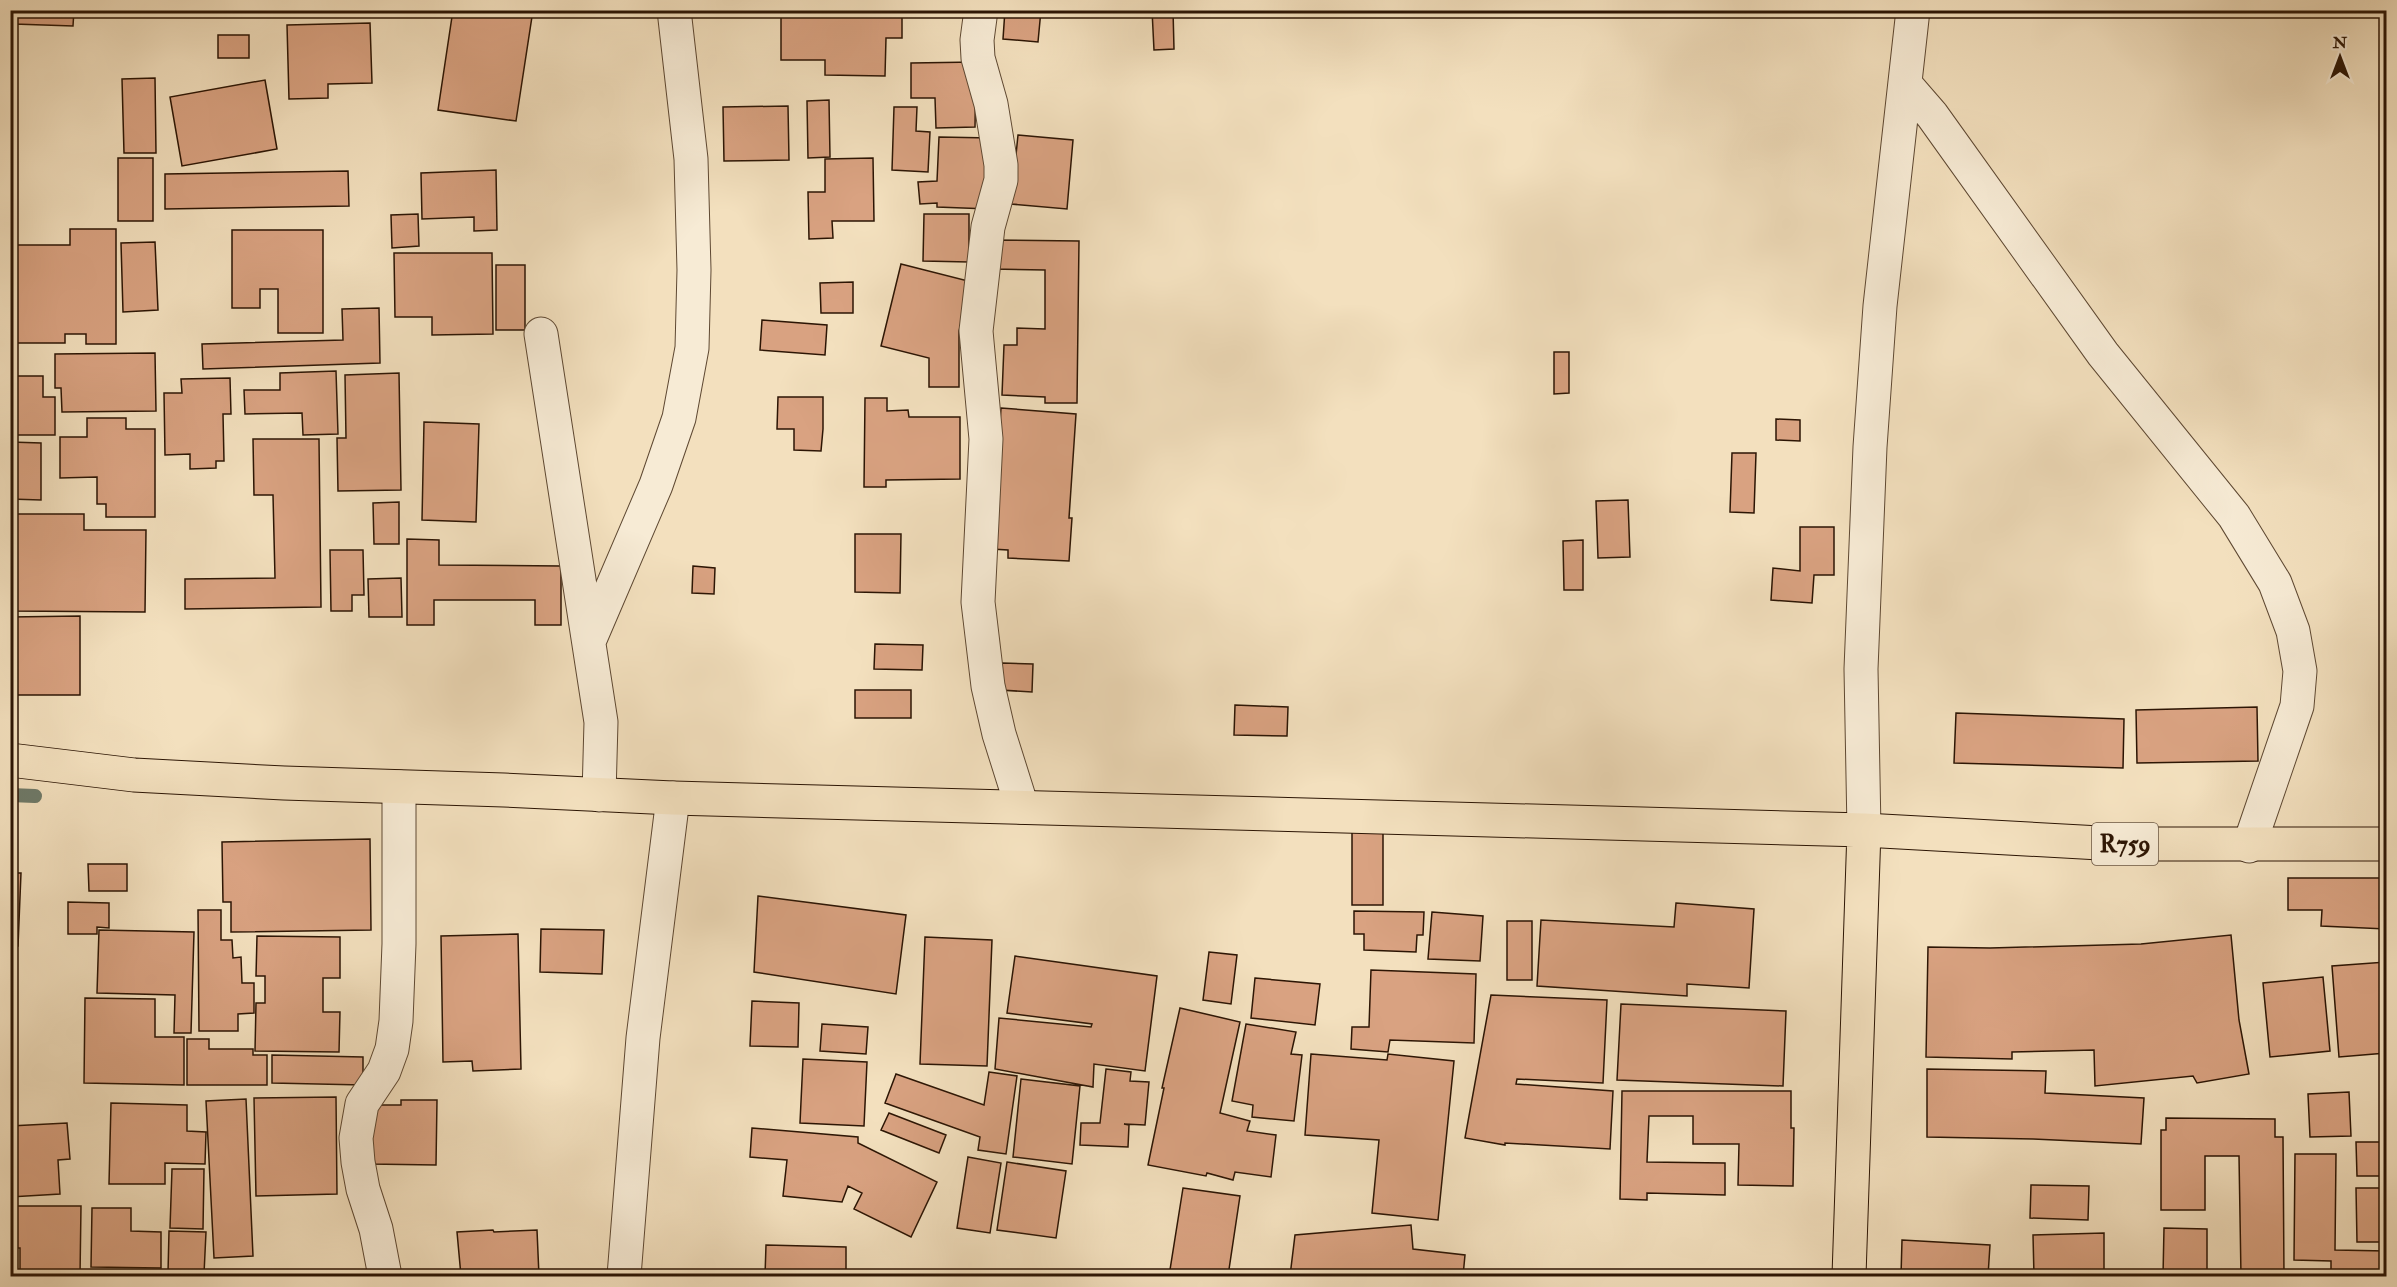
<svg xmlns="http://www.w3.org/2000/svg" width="2397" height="1287" font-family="'IM FELL Double Pica',serif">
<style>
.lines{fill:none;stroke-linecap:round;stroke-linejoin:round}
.stream{stroke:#6f7a69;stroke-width:14}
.building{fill:#d9a281;stroke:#2c1504;stroke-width:1.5}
.minor-casing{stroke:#5e4832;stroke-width:35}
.major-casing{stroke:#2c1504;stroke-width:35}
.minor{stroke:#f7ebd5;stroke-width:33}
.major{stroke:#f3e0be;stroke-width:33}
.labels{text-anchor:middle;stroke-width:4.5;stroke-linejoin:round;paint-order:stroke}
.shield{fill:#f7ebd5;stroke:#695543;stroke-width:1.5}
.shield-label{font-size:24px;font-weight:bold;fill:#2c1504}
</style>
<rect width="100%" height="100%" fill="#f3e0be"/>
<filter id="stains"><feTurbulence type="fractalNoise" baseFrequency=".00333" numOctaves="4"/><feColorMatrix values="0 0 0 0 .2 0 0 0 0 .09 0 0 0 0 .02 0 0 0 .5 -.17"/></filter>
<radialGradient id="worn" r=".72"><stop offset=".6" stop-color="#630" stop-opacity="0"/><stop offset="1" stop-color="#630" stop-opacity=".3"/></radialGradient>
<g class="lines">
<path class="stream" d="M10,795L35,796"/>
</g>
<path class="building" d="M15,10H74L73,26L14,24Z
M453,10H533L516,121L438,110Z
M781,10H902V38H886L885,76L825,75V60H781Z
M1005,10H1041L1038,42L1003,39Z
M1152,10H1173L1174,49L1154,50Z
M370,23L372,83L328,84V98L289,99L287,25Z
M218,35H249V58H218Z
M976,62L975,127L936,128L935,98H911V63Z
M155,78L156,153H124L122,79Z
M265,80L277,149L182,166L170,97Z
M829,100L830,157L808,158L807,101Z
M788,106L789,160L724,161L723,107Z
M894,107H917L916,131L930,132L928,172L892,170Z
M1018,135L1073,140L1067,209L1011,204Z
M939,137L991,138L989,209L937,207V203L920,204L918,182L937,181Z
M118,158H153V221H118Z
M873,158L874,221H832L833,238L809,239L808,192H825V159Z
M496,170L497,230L474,231V217L422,219L421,173Z
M348,171L349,206L165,209V174Z
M418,214L419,246L392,248L391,215Z
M924,214H969V262L923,261Z
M70,229H116V344H86V334H65V343H10V245H70Z
M232,230H323V333H278V289H260V308H232Z
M992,240L1079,241L1077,403H1045V397L1002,395L1004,345H1017V328L1045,329V270L992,269Z
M155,242L158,310L123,312L121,243Z
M394,253H492L493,334L432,335V317H395Z
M901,264L972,282L959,331V387H929V358L881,346Z
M496,265H525V330H496Z
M853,282V313H821L820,283Z
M379,308L380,363L203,369L202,344L343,340L342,309Z
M762,320L827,325L825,355L760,350Z
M1554,352H1569V393L1554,394Z
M155,353L156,411L62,412L61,388H55V354Z
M336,371L338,434L303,435L302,413L245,414L244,390H280V373Z
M399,373L401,490L338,491L337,438H346L345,375Z
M10,376H43V397H55V435H10Z
M230,378L231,414H223L224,461H216V468L190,469V454L165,455L164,393H182L181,379Z
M778,397H823V429L821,451L794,450V429H777Z
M865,398H887V411L908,410L909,417H960V479L886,480V487H864Z
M1001,408L1076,414L1069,518H1072L1069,561L1008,558V550L991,549Z
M87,418H126V429H155V517H106V504H97V477L60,478V437H87Z
M1776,419L1800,420V441L1776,440Z
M424,422L479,424L476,522L422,520Z
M253,439H319L321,607L185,609V579L275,578L273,495H254Z
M10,442L41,443V500L10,499Z
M1732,453H1756L1754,513L1730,512Z
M1628,500L1630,557L1598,558L1596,501Z
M399,502V544H374L373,503Z
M10,514H84V530H146L145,612L10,611Z
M1800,527H1834V575H1814L1812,603L1771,600L1773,568L1800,571Z
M855,534H901L900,593L855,592Z
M407,539L439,540V565L561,566V625H535V600H434V625H407Z
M1583,540V590H1564L1563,541Z
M330,550H363L364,595H352V611H331Z
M693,566L715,568L714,594L692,593Z
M401,578L402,617H369L368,579Z
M80,616V695H10V617Z
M875,644L923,645L922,670L874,669Z
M1002,663L1033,664L1032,692L1000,690Z
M855,690H911V718H855Z
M1235,705L1288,707L1287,736L1234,735Z
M2257,707L2258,761L2137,763L2136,710Z
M1956,713L2124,719L2123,768L1954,763Z
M1352,832H1383V905H1352Z
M370,839L371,930L231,932V902H223L222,842Z
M88,864H127V891H89Z
M10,873H21L18,946H10Z
M2288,878H2386V929L2321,926L2322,910H2288Z
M758,896L906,915L896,994L754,972Z
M68,902L109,903V928L97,927V934H68Z
M1676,903L1754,909L1749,988L1687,984V996L1537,986L1541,920L1674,927Z
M198,910H221V940H232L233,958L241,957L242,983H254V1013L238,1014V1031H199Z
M1354,911L1424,912L1423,935H1417L1416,952L1364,950V934H1354Z
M1432,912L1483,916L1480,961L1428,959Z
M1507,921H1532V980H1507Z
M541,929L604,930L602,974L540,972Z
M99,930L194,932L191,1033H174L175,995L97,993Z
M518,934L521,1069L473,1071L472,1061L443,1062L441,936Z
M2231,935L2239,1020L2249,1074L2197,1083L2193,1076L2095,1086L2094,1050L2012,1052V1059L1926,1057L1928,947L1990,948L2141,944Z
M257,936L340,937V978H323V1012H340L339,1052L255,1051L256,1003H265V976H256Z
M925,937L992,940L987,1066L920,1064Z
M1209,952L1237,955L1231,1004L1203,1000Z
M1015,956L1157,976L1145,1071L1094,1064L1093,1087L995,1069L999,1018L1091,1027L1092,1024L1007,1013Z
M2386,962V1053L2339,1057L2332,966Z
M1371,970L1476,974L1474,1043L1390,1040L1388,1052L1351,1049L1352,1027H1369Z
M2323,977L2330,1051L2270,1057L2263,983Z
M1255,978L1320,984L1315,1025L1251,1018Z
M1491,995L1607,1000L1603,1083L1517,1079L1516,1084L1613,1091L1610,1149L1505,1143V1145L1465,1138Z
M85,998L155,999V1037H184V1085L84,1083Z
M752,1001L799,1003L798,1047L750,1046Z
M1621,1004L1786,1011L1783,1086L1617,1080Z
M1180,1008L1240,1022L1220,1113L1250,1121L1247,1131L1276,1135L1271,1177L1235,1172L1233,1180L1207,1173L1206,1176L1148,1165L1164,1088H1162Z
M822,1024L868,1027L866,1054L820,1051Z
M1246,1024L1296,1032L1291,1054L1302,1055L1294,1121L1252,1117L1253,1105L1232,1101Z
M187,1039H209V1049H253V1055H267V1085H187Z
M1311,1054L1387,1060L1388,1054L1454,1061L1438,1220L1372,1213L1379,1140L1305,1135Z
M272,1055L363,1057V1085L272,1083Z
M803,1059L867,1062L864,1126L800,1123Z
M1106,1069L1131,1072L1130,1081L1149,1082L1145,1125L1124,1124L1129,1125L1128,1147L1080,1145L1081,1123H1100Z
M1927,1069L2046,1071L2045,1093L2144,1098L2141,1144L2033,1139L1927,1137Z
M989,1072L1017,1076L1006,1154L978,1150L980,1137L885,1103L896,1074L984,1105Z
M1021,1079L1080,1086L1072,1164L1013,1157Z
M1622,1091H1791V1128H1794L1793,1186L1738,1185L1739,1144H1693V1116H1649L1647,1162L1725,1163V1195L1647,1193V1200L1620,1199Z
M2349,1092L2351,1136L2310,1137L2308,1094Z
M336,1097L337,1194L256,1196L254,1098Z
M246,1099L253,1256L214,1258L206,1101Z
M401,1100H437L436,1165L369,1164L370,1105H401Z
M111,1103L187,1105V1131L206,1132L205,1164L165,1163V1184H109Z
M889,1113L946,1135L939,1153L881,1130Z
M2166,1118L2275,1119V1137H2283L2284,1276H2241L2239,1156H2205V1210H2161V1130H2166Z
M67,1123L70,1159L58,1160L60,1194L10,1197V1126Z
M752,1128L858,1137V1143L937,1182L911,1237L854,1209L862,1193L848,1186L842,1202L783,1196L787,1160L750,1157Z
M2356,1142H2386V1176H2357Z
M2295,1154H2336L2335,1250L2386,1251V1276H2331V1261L2294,1260Z
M968,1157L1001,1163L990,1233L957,1228Z
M1007,1162L1066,1171L1056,1238L997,1230Z
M172,1169H204L203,1229L170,1228Z
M2031,1185L2089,1186L2088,1220L2030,1218Z
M1183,1188L1240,1196L1228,1276H1169Z
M2356,1188H2386V1242H2357Z
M10,1206H81L80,1276H20V1248H10Z
M92,1208H131V1231L161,1232V1268L91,1267Z
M1411,1225L1413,1249L1465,1255L1463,1276H1290L1295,1235Z
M2164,1228L2207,1229V1276H2163Z
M493,1230L494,1232L537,1230L539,1276H461L457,1232Z
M169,1231L206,1232L204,1274L168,1273Z
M2104,1233V1276H2034L2033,1235Z
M1902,1240L1990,1245L1988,1276H1901Z
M766,1245L846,1247V1276H765Z"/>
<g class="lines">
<defs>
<path id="minor" d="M981,10L977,40L978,58L991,104L1001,165V180L988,227L976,331L986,439L978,602L988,686L999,734L1022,807
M1906,85L1932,115L2103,354L2234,516L2275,583L2293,631L2300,671L2297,706L2249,846
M541,334L601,722L599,795
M590,639L656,485L679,418L692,348L694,270L691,159L674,10
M1864,830L1861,669L1870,447L1880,306L1913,10
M385,1276L376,1229L363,1189L358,1162L356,1138L362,1104L384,1071L392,1049L396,1021L399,944V787
M624,1276L643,1038L673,798"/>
<path id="major" d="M10,760L134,775L284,783L504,790L673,798L1864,830L2118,844H2386
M1849,1276L1864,830"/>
</defs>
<use href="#minor" class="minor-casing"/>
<use href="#major" class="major-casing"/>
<use href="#minor" class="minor"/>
<use href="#major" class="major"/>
</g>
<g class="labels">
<rect class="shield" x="2092" y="823" width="66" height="42" rx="4.5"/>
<g class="shield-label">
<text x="2125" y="852">R759</text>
</g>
</g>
<rect width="2397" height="1287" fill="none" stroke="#f3e0be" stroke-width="36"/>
<rect x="12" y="12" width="2373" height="1263" fill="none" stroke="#2c1504" stroke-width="3"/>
<rect x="18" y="18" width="2361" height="1251" fill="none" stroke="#2c1504" stroke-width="1.5"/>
<g transform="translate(2340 57)" stroke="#f7ebd5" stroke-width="4.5" paint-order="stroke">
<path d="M0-4.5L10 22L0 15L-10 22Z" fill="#2c1504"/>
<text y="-9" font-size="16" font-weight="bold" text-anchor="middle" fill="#2c1504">N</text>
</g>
<rect width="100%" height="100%" filter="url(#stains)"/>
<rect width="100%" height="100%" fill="url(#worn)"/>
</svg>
